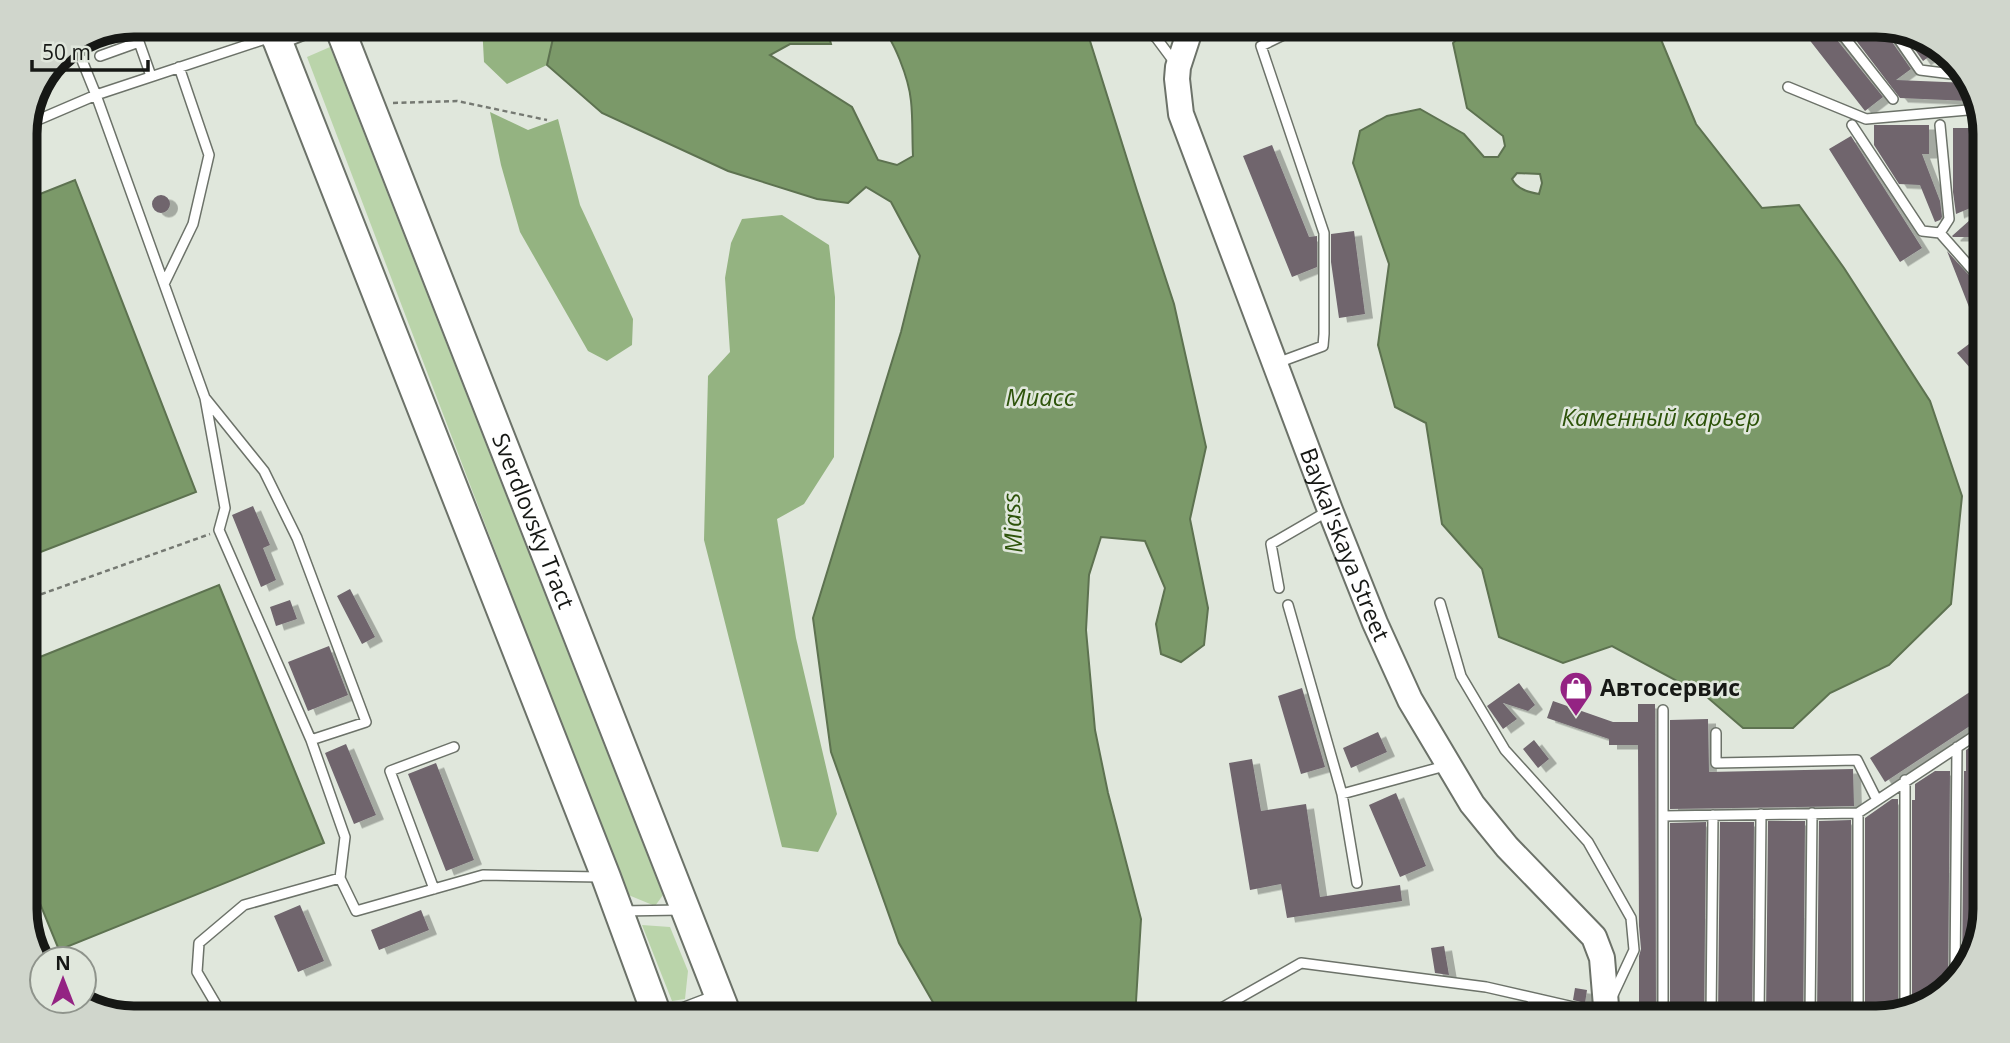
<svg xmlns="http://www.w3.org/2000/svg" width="2010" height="1043" font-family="'Open Sans',sans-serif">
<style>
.green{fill:#bad4aa}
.forest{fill:#94b381}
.water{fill:#7b9969;stroke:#5d7250;stroke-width:2;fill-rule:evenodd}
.building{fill:#6f656d;filter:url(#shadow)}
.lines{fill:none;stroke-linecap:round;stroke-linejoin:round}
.lane-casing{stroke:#6c7269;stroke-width:12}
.secondary-casing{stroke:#6c7269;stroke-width:28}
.primary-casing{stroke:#6c7269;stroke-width:32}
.path{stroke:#757972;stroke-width:2.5;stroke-dasharray:5 3.5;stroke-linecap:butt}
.lane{stroke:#fff;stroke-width:9}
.secondary{stroke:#fff;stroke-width:24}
.primary{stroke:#fff;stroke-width:28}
.labels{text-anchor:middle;stroke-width:5;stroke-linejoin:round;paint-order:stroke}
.street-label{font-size:23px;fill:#161815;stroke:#e0e7dc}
.poi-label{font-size:23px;font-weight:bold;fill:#161815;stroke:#e0e7dc;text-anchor:start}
.water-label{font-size:24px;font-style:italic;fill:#2d530a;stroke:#e0e7dc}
.rim{fill:none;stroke:#161815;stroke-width:9}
</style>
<defs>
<filter id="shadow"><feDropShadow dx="8" dy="4.5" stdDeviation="0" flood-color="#0004"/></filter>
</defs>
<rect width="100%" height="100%" fill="#e0e7dc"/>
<path class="green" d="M330,47L663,895L655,906L626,894L307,57Z
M642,925L670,927L688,971L685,999L672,1001Z"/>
<path class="forest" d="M482,25H556L547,65L507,84L484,62Z
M490,112L528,130L558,119L580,205L633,319L632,345L607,361L588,351L520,232L501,165Z
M782,215L829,245L835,297L834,457L804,504L777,519L796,638L837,814L818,852L782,847L704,540L708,376L730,352L725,278L731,243L742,219Z"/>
<path class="water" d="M556,25H826L831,44H790L770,55L852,107L878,160L897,165L913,156C912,138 913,119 911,101C909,80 894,38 879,25H1085L1137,191L1174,304L1206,447L1190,519L1208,608L1204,645L1181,662L1161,654L1156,624L1165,588L1145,541L1101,537L1089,575L1086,630L1095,730L1108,793L1141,919L1135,1018H942L899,943L831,752L813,618L901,332L920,256L891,202L866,187L848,203L817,199L728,171L602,113L547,65Z
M1483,25H1655L1696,124L1762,208L1799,205L1844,268L1930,401L1962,496L1951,604L1889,665L1830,693L1793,728H1743L1707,697L1612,646L1563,663L1499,637L1482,569L1442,524L1426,423L1395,407L1378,345L1389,264L1353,163L1360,131L1387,116L1420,109L1464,134L1484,157H1498L1505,146L1503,136L1467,108L1453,43L1471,26ZM1517,173L1540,174L1542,183L1539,194C1528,192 1517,189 1512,179Z
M75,180L196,492L25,558V200Z
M219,585L324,843L59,950L25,867V663Z"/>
<path class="building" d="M1797,24H1820L1830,37L1833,35L1883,97L1865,111Z
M1847,24H1876L1884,26L1885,32L1911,69L1896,80L1969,83V101L1900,98L1845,26Z
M1901,30L1925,36L1937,51L1923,61Z
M1874,125H1929V154H1922L1940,201L1942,217L1940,220L1935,222L1920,185L1899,184L1874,145Z
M1953,128H1979L1980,204L1956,214L1953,192Z
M1851,136L1922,248L1900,262L1829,149Z
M1272,145L1309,237L1317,236V267L1292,277L1243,156Z
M152 204a9 9 0 1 1 18 0a9 9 0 1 1-18 0Z
M1980,211V237H1953L1952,236Z
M1354,231L1365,314L1339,318L1331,262V234Z
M1947,251L1985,293V325L1969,307Z
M1985,332V385L1957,353Z
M253,506L270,545L263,548L276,580L261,587L232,515Z
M350,589L375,637L362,644L337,596Z
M290,600L297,619L276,626L270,607Z
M329,646L348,695L308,711L288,662Z
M1985,682V716L1885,782L1870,758Z
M1519,683L1535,705L1528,711L1503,703L1517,719L1503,729L1487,706Z
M1302,688L1325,767L1301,774L1278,696Z
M1553,701L1613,722H1638V704H1655L1656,1018H1639V956L1641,949L1639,926L1638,745H1609V739L1547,718Z
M1708,719L1709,772L1853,769L1854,806L1670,809V720Z
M1378,732L1387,752L1351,768L1343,748Z
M1534,740L1549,759L1538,768L1523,749Z
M1981,740H1985V909L1974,958L1962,971L1964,771H1966V750Z
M346,744L376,815L354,824L325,753Z
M1252,759L1261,811L1306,804L1320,897L1400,885L1402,901L1287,918L1281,884L1250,890L1229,763Z
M436,763L474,860L446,871L408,774Z
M1935,771H1950L1948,978L1950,983L1931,1004L1912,1009V800H1915V784Z
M1396,793L1426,866L1400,877L1369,805Z
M1892,799H1898V1013L1877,1018H1865V818Z
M1851,820V1018H1817L1819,821Z
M1768,821H1805L1803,1018H1766Z
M1706,822L1704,1018H1670V823Z
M1720,822H1754L1752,1018H1718Z
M300,905L324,961L298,972L274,916Z
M421,910L429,930L379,950L371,930Z
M1444,946L1449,975L1435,973L1431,948Z
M1575,988L1587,990L1585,1003L1573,1000Z
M1498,1004V1018H1320L1319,1006Z"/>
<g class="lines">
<defs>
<path id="lane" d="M253,24L259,41
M1146,24L1175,63
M1834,24L1893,99
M1891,28L1920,70L1968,76
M1155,37L1161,24
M77,48L96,95L205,398L225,508L219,530L311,740L345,837L340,878L356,911L483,875L601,877
M100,56L139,42L151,76
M1788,87L1866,119L1979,109
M26,125L96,95L271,37
M1852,125L1922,231L1940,233L1985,284
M1940,125L1949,219L1940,233
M164,284L193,224L209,155L179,67
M1277,363L1323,346L1324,334V233L1261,46L1306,24
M206,399L264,471L297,538L366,722L311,740
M1279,588L1271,544L1328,511
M1440,603L1461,676L1505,750L1588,842L1631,918L1634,950L1612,997
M1288,605L1342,794L1357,883
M1663,710V1018
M1716,733V763L1857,760L1877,800
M1905,780V1011
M1342,794L1445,766
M1858,813V1018
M1663,816L1858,813L1985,729
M434,889L390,771L454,747
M621,911L681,910
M1955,978L1957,747
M661,1016L716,995
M224,1018L197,972L199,943L244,905L340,878
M1204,1018L1301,963L1486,987L1604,1014
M1526,1018L1534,998
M1711,1018L1713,815
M1759,1018L1761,814
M1810,1018L1812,813"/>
<g id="secondary">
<path id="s1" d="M1192,24L1178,67L1177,79L1181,114L1330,510L1375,623L1410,700L1472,804L1507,847L1594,937L1602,958L1607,1018"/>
</g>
<g id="primary">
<path d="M271,24L606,877L658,1018"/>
<path id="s2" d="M338,24L728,1018"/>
<path d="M275,36L305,24"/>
</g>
</defs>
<use href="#lane" class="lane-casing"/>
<use href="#secondary" class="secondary-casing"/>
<use href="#primary" class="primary-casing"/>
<path class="path" d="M393,103L457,101L547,120
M25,600L210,534"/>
<use href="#lane" class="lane"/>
<use href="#secondary" class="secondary"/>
<use href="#primary" class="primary"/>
</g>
<defs>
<symbol id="shop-pin" viewBox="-11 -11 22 30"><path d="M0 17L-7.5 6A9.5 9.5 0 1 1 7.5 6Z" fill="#942383" stroke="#e0e7dc"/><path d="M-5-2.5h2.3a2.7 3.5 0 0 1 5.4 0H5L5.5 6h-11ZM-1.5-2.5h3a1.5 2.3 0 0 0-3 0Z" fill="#fff"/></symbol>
</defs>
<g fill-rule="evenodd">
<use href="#shop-pin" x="1557" y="669" width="38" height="52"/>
</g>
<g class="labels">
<g class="street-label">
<text dy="8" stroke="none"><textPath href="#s2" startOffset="534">Sverdlovsky Tract</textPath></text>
<text dy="8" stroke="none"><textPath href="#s1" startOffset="553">Baykal'skaya Street</textPath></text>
</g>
<g class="poi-label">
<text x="1600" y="696">Автосервис</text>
</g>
<g class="water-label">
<text x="1040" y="406">Миасс</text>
<text x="1661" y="426">Каменный карьер</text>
<text transform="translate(1013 523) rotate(-93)" y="8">Miass</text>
</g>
</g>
<path d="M0 0H2010V1043H0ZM134 37H1876A97 97 0 0 1 1973 134V909A97 97 0 0 1 1876 1006H134A97 97 0 0 1 37 909V134A97 97 0 0 1 134 37Z" fill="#d0d6cc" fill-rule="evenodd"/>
<path class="rim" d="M134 37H1876A97 97 0 0 1 1973 134V909A97 97 0 0 1 1876 1006H134A97 97 0 0 1 37 909V134A97 97 0 0 1 134 37Z"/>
<g transform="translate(63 980)"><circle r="33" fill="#e0e7dc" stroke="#8f948c" stroke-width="2"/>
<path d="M0-5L12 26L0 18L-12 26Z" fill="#942383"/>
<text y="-10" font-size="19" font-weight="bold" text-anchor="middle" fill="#161815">N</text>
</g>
<path d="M32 60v10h116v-10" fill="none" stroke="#161815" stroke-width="3.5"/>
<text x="42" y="60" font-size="21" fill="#161815" stroke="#e0e7dc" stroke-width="5" paint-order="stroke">50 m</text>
</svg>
